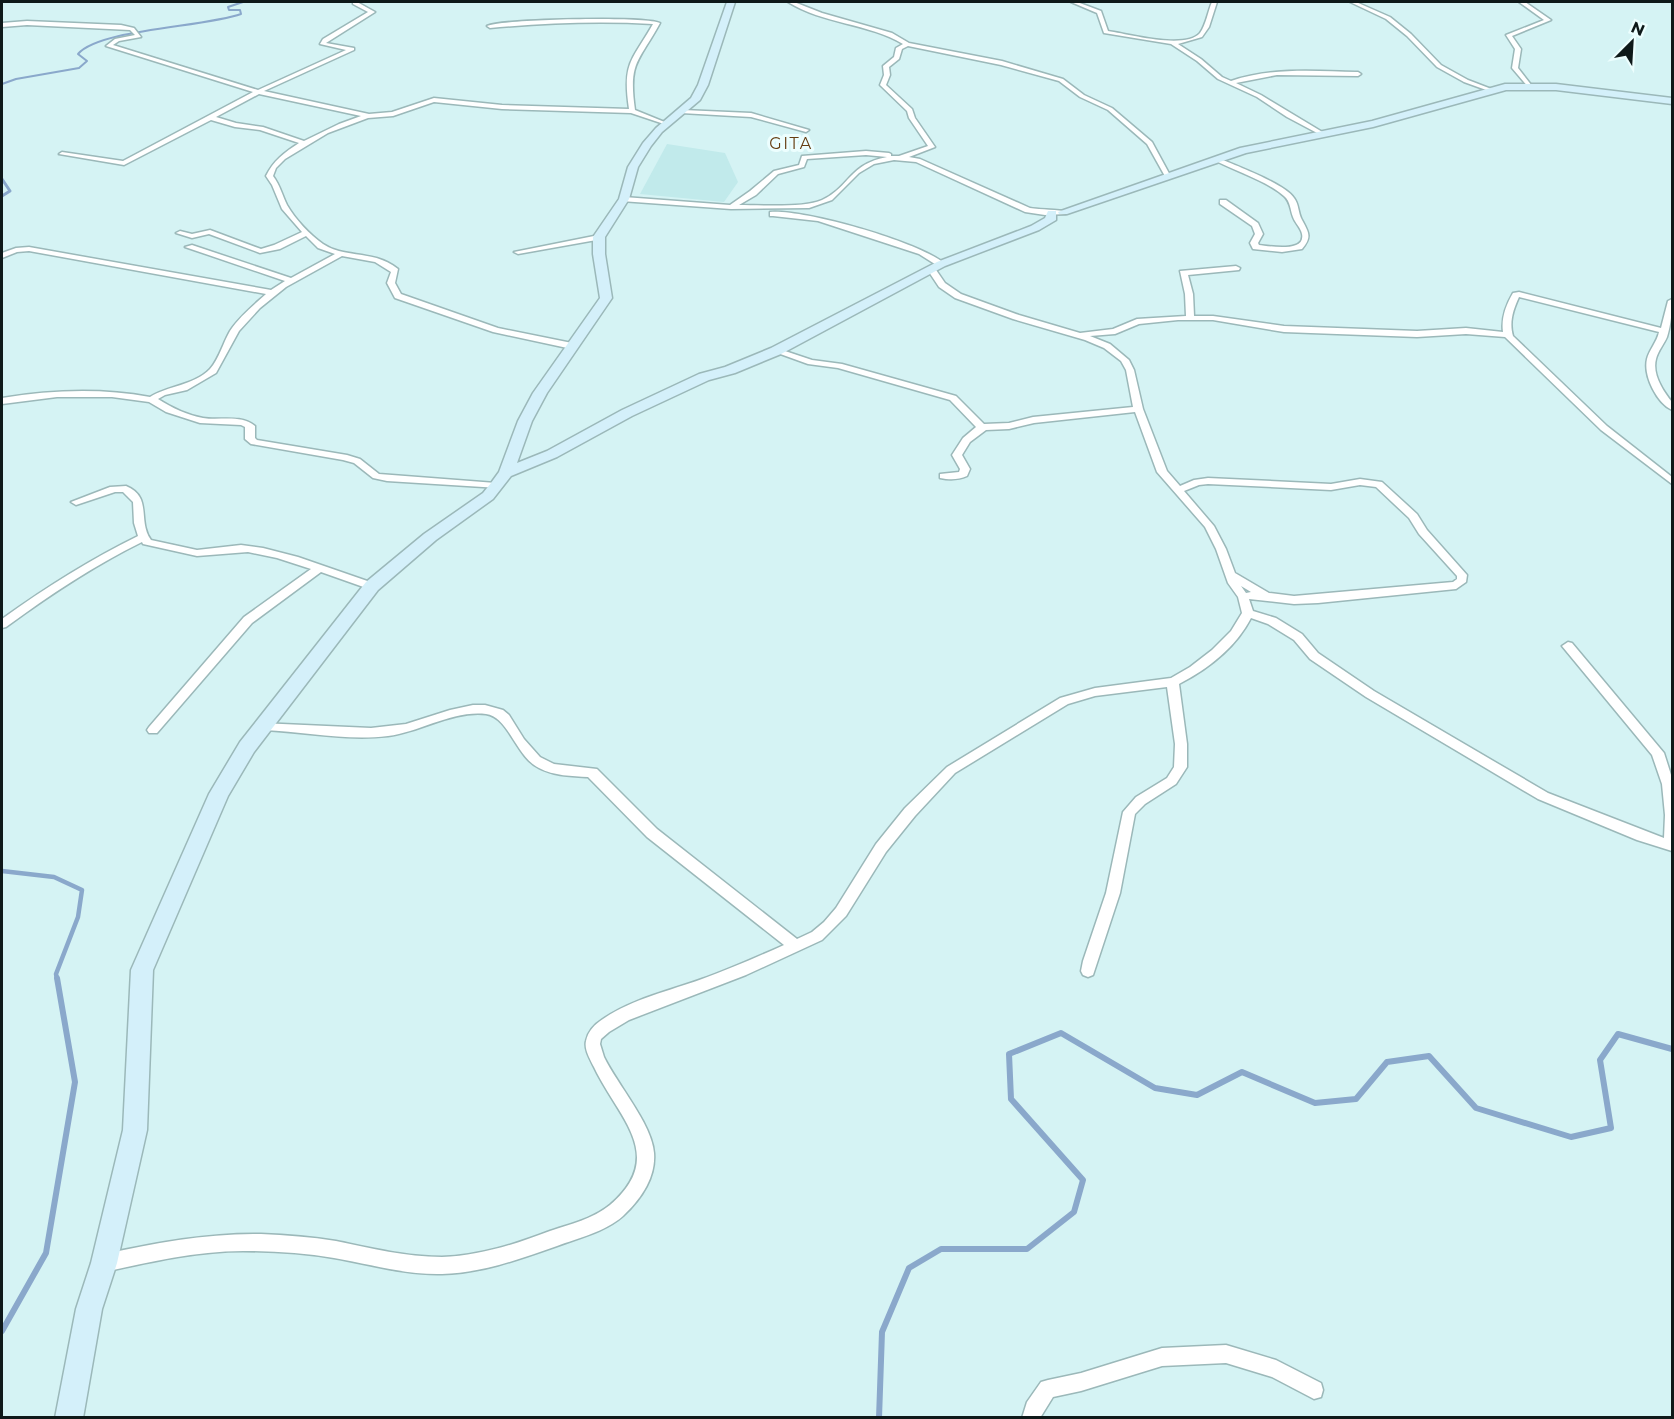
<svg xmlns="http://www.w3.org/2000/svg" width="1674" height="1419" font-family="Montserrat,sans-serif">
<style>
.built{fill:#c1eaeb}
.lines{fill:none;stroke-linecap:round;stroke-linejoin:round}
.stream-far3{stroke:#8aa8cb;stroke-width:2}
.stream-far2{stroke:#8aa8cb;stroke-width:3}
.stream-far1{stroke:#8aa8cb;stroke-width:4.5}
.stream{stroke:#8aa8cb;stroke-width:6}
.street-casing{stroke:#9bb8b9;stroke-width:3}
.secondary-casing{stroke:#9bb8b9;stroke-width:3}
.street{fill:#fff;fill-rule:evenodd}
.secondary{fill:#d4f0fa;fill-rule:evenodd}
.labels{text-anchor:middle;stroke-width:6;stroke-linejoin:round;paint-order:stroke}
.far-quarter-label{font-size:16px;letter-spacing:1.5px;fill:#653d11;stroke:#ecfefe}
</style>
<rect width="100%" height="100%" fill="#d5f3f4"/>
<path class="built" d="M667,144L725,153L738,182L724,202L640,194Z"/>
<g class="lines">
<path class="stream-far3" d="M2,84L16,79L79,68L87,61L78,54C99,29 206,27 241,14L240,10H229L228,7L243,2"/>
<path class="stream-far2" d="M2,179L10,191L2,196"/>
<path class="stream-far1" d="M2,871L54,877L82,890L78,917L56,974L57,979"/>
<path class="stream" d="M2,1331L46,1253L75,1082L57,978
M879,1418L882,1332L909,1268L941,1249H1027L1074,1212L1083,1180L1011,1099L1009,1054L1061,1033L1155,1088L1197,1095L1242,1072L1315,1103L1356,1099L1387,1062L1429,1056L1476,1108L1571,1137L1611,1128L1600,1060L1618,1034L1672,1049"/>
<defs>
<path id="street" d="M353,2H357L375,12L326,43L354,48V50L264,91L369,114L392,112L434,98L502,105L629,109C622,62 632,61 653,24C599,21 544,23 490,28L487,26C504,19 644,16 660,23C639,62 628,61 635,110L667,123V125L631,113L502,109L434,102L393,116L368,118L328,133L285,159L276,168L273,176C280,185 282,195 287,205C295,219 310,235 323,244C345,259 373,249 398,269L395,283L401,294L498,328L572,343L576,346L572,349L493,332L395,298L387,283L391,272L375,262L342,256L286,287L260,308L239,331L216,373L187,390L165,395L158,399C172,408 187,415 203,418C220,421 240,414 255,426V438L257,440L347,455L360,459L379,474L496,483L501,486L499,488L387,481L373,478L354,463L343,460L251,444L245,439V427L241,425L200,423L166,412L149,402L112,397H57L2,404V398C51,390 101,388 150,397C167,386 195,385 210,369C219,359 223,343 230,331C239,317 254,305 266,294L29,251L17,252L2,258V253L16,248L29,247L271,290L285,281L185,247L192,245L291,278L335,254L318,248L306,236L280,249L260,253L209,234L192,238L176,233L180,231L192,234L210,230L261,249L274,245L302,232L282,209L272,185L266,176C273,161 285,152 299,143L260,130L235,127L211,120L124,165L59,154L62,152L123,161L253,92L106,46L115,39L135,35L130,30L27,25L2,27V23L27,21L121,25L134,28L141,37L119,41L113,45L258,90L346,50L320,44L323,39L368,12L353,4ZM259,94L361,116L339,124L304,141L263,127L236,123L216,117Z
M788,2H794L822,13L892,33L909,43L1002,61L1063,79L1084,95L1112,108L1152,142L1171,177L1166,178L1147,144L1108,110L1080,97L1059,81L1001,65L908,46L902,49L899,59L889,67L890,75L886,85L912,109L915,118L935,147L909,157L920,159L1030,208C1040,210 1059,209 1067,212L1066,214L1045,215L1025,212L916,162L894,160L874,164L859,173L832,200L809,208L731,209L621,201L620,199L624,197L730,205L750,191L774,171L799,165L802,156L866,151L889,153L891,154V156H899L928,146L909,118L907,111L880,85L884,75L883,66L894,57L896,48L903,44C868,23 823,24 788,2ZM866,155L887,157C849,164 850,187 822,200C805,208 760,205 739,205L756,195L778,174L804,167L807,159Z
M1071,2H1077L1101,11L1108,31C1129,34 1185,50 1200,33C1206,25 1208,11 1212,2H1217L1209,27L1202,37L1178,44L1201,59L1222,77L1231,81C1272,67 1315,71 1358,72L1361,74L1358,76L1277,75L1236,83L1261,95L1324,133L1319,134L1287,117L1257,97L1218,79L1197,61L1171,44L1104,33L1097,13Z
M1350,2H1356L1390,17L1411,34L1441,65L1468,80L1494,90L1489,91L1464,82L1437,67L1407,36L1386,19Z
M1519,2H1525L1551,20L1512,36L1521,49L1518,68L1532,86L1529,88L1512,68L1515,49L1506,35L1544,20Z
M683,110L751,113L809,130L806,132L751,117L681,113V111Z
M1214,158H1218C1235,165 1285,184 1294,198C1299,204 1298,213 1302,220C1309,233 1312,237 1302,249L1282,252L1253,249L1250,243L1255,234L1252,226L1220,204V200H1226L1258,223L1263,234L1258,243L1259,245C1268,246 1306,253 1302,234C1301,228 1295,223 1293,217C1290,210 1291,202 1284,196C1267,181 1235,171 1214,160Z
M770,212C804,209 920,242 945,264L938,266L919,254L818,221L773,216H770Z
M599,235H602V239L518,254L514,252Z
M1236,266L1240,268L1239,270L1188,275L1193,294L1194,316H1213L1284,326L1417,331L1466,328L1503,332C1501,318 1506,305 1513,293L1519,292L1661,328L1668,301L1672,299C1672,312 1671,324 1667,337C1664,344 1658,351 1656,359C1652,374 1663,391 1672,402V410C1657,403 1643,376 1647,359C1649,350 1657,342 1659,332L1519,297C1513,310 1509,322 1513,336L1607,426L1672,477V484L1601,430L1505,337L1466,334L1417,337L1284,332L1213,320H1178L1139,324L1115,334L1090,336L1110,344L1129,360L1134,370L1143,409L1167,471L1180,486L1194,480L1208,478L1331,484L1360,479L1382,482L1417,514L1427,530L1467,575L1466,582L1456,589L1318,603L1294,604L1249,599L1253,611L1276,618L1302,634L1318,653L1374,691L1548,793L1664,838L1665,815L1662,784L1652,755L1562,646L1568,642L1572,643L1664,753L1672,778V851L1637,840L1538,799L1366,697L1310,659L1294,640L1268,624L1251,618C1236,647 1208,669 1179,684L1187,744V767L1176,784L1145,804L1135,814L1120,893L1093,975L1088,977L1083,975L1081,971L1083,961L1106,893L1123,812L1136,797L1167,778L1174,767L1175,744L1167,687L1095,696L1068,704L955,773L915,816L886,852L846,916L822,940L746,975L629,1020L609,1032L601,1039L600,1044L604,1057C617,1084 652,1124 654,1153C656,1178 640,1200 623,1216C605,1232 578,1238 557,1246C520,1259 482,1273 442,1274C405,1275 370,1264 334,1258C304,1253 274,1251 243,1251C196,1251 150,1262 104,1272L98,1269L95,1263L98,1257L104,1254C156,1243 208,1233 261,1234C286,1235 311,1237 336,1241C371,1248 406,1257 442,1257C479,1256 516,1244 550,1231C570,1224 593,1219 610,1205C668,1155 618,1118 594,1067C590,1059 584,1049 586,1041C588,1031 595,1024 603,1019C632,999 669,991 702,979C730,969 757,957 784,945L647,837L588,777C572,776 554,776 539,768C516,757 509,717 486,714C453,710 420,732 388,736C347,741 305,732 264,730L260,729L258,726L260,723L371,728L406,724L450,710L473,705H485L503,710L509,715L524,739L540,757L554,764L597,769L657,829L797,939L812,932L824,922L836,908L876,844L905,808L947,767L1060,698L1095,688L1171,678L1190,667L1212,650L1231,631L1242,613L1238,597L1228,583L1216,549L1205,527L1157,472L1135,412L1034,423L1009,429L986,430L970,442L962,455L970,469L967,476C958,480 950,480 940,478V474L959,472L960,469L952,455L963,438L976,427L950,400L838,368L808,364L772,351L776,348L812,360L842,364L956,396L984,424L1009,423L1033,417L1133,407L1126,370L1121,361L1104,348L1085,340L1013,319L955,298L939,287L927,269L934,267L945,283L961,294L1019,315L1080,333L1113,329L1137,319L1186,316L1185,294L1180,271ZM1208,484L1331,490L1360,485L1376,487L1409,518L1419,534L1457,576V579L1453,582L1294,596L1269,593L1235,573L1226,549L1214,526L1184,491L1199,485ZM1241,586L1251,592L1246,593Z
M126,486C153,497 137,521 151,540L197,550L241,545L263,548L298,557L376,584L377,586L372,590L321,572L252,623L157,733H149L147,730L149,727L244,617L311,569L277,558L248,552L197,556L143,544L142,542C93,566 50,595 6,627L2,628V619C45,588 89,560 138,536L134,523L133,502L123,492H115L76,505L71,502L110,487Z
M1226,1345L1276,1360L1321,1383L1323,1390L1321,1397L1314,1399L1272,1377L1226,1363L1162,1366L1081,1391L1053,1397L1040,1418H1022L1027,1402L1041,1382L1048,1380L1081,1373L1162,1348Z"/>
<path id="secondary" d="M727,2H735L708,85L700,100L662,132L651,146L638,167L629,199L605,237V254L612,298L547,393L532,421L517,463L547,451L622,410L699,374L725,367L771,348L937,262L1031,226L1045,218L1048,211H1056V220L1039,230L945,266L781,354L735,373L709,380L632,416L557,457L511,476L493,499L436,540L378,590L254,752L228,796L153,970L147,1130L117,1263L102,1309L83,1418H55L76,1309L91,1263L123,1130L131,970L209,794L240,742L366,582L424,534L483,493L491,483L499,472L518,421L533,393L600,298L593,254V237L619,199L628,167L643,143L656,128L691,98L698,85Z
M1505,84H1556L1672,98V104L1556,90H1506L1373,127L1246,153L1067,214H1059L1058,212L1240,148L1372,121Z"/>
</defs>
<use href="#street" class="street-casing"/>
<use href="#secondary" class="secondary-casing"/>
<use href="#street" class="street"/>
<use href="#secondary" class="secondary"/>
</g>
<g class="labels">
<g class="far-quarter-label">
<text x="791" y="149">GITA</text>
</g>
</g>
<rect width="1674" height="1419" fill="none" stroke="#0e1919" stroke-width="6"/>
<g transform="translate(1632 42) rotate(24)" stroke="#ecfefe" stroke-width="4.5" paint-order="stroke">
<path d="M0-4.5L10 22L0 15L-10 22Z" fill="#0e1919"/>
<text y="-9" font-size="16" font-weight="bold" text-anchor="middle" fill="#0e1919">N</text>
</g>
</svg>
